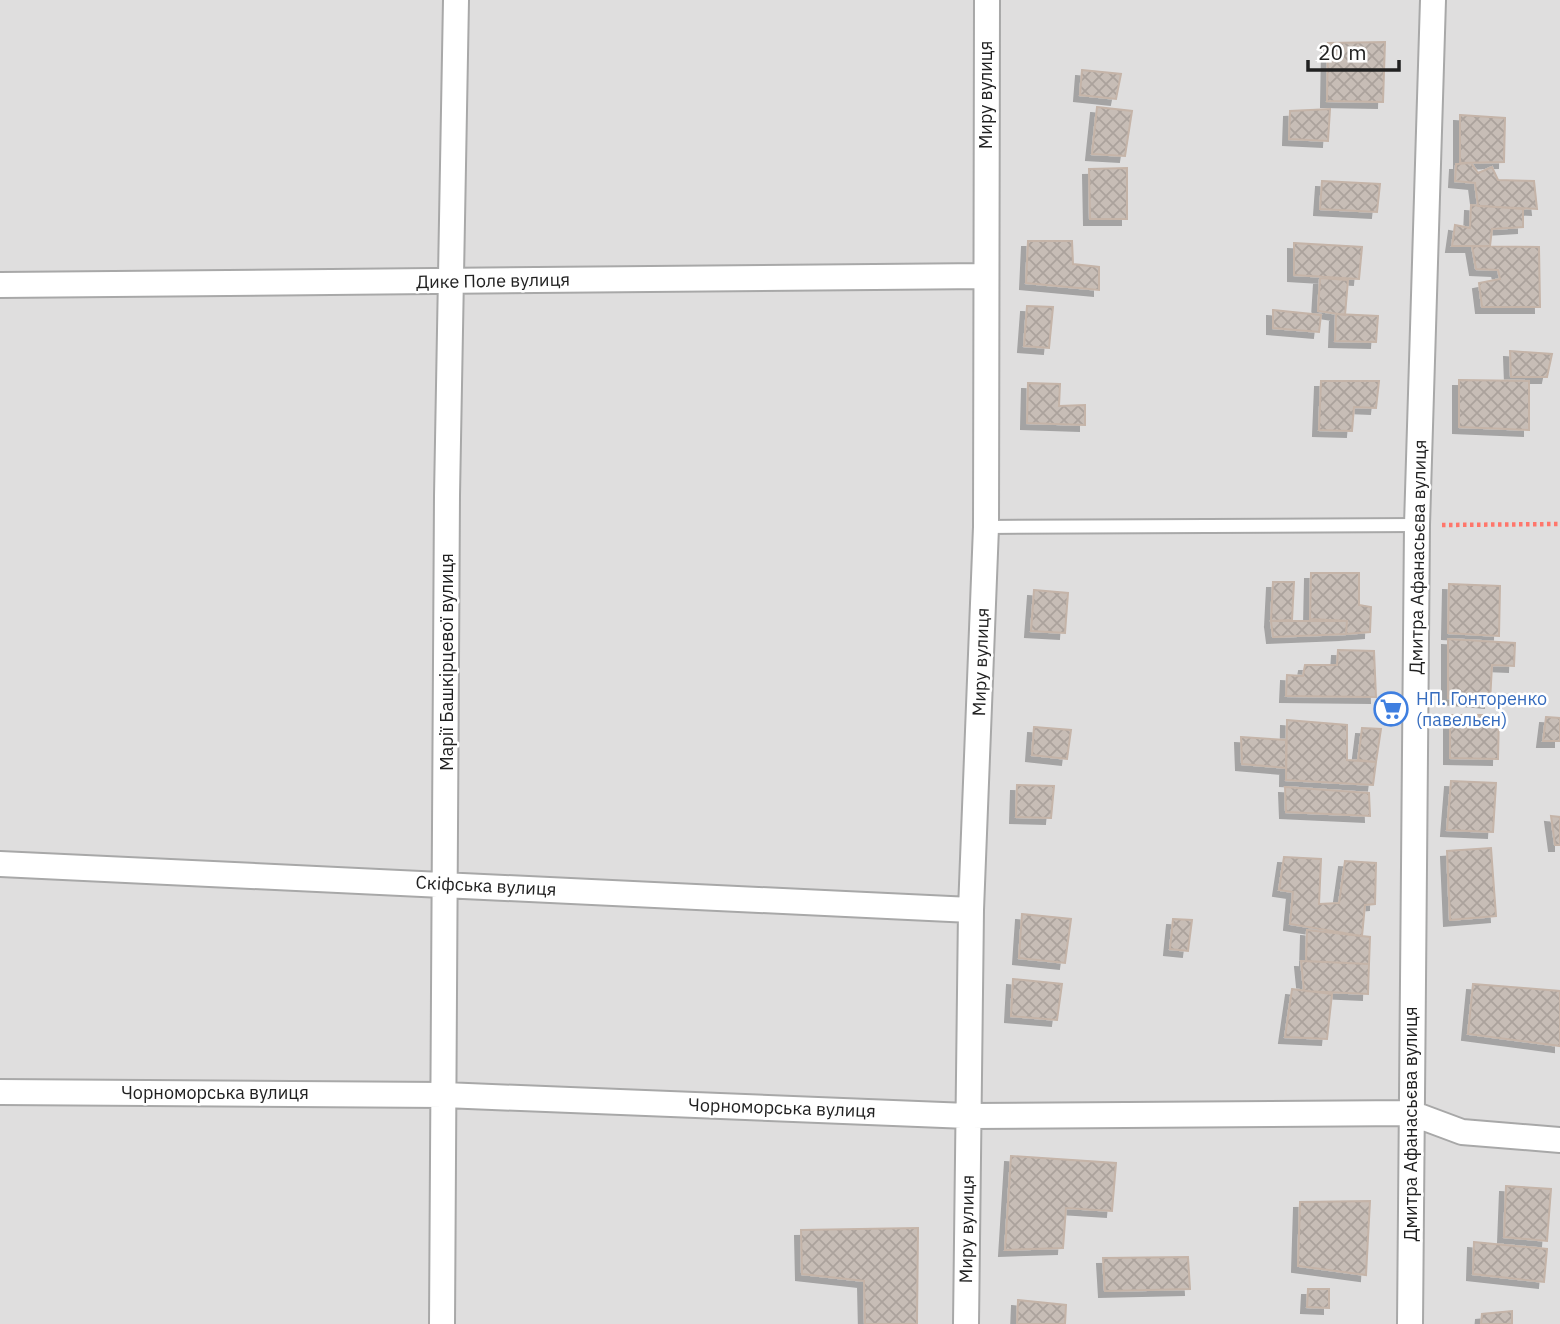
<svg xmlns="http://www.w3.org/2000/svg" width="1560" height="1324" font-family="'IBM Plex Sans',sans-serif">
<style>
.residential{fill:#dfdede}
.building{fill:url(#building-cross-hatch);stroke:#c5b4a8;stroke-width:2;filter:url(#shadow)}
.lines{fill:none;stroke-linecap:round;stroke-linejoin:round}
.service-casing{stroke:#a8a8a8;stroke-width:16}
.minor-casing{stroke:#a8a8a8;stroke-width:28}
.path{stroke:#ff766b;stroke-width:4.5;stroke-dasharray:3.5 3.5;stroke-linecap:butt}
.service{stroke:#fff;stroke-width:12}
.minor{stroke:#fff;stroke-width:24}
.labels{text-anchor:middle;stroke-width:5;stroke-linejoin:round;paint-order:stroke}
.street-label{font-size:18px;fill:#212121;stroke:#fff}
.shop-label{font-size:18px;fill:#366cbe;stroke:#fff;text-anchor:start}
</style>
<defs>
<pattern id="building-cross-hatch" width="8" height="8" patternUnits="userSpaceOnUse" patternTransform="scale(1.75)"><rect width="8" height="8" fill="#c7bdb6"/><path d="M0 0l8 8M0 8l8-8" fill="none" stroke="#aba29c"/></pattern>
<filter id="shadow"><feDropShadow dx="-6" dy="6" stdDeviation="0" flood-color="#0004"/></filter>
</defs>
<rect width="100%" height="100%" fill="#f2eee7"/>
<path class="residential" d="M0,0H1560V1324H0Z"/>
<path class="building" d="M1385,42L1383,102L1327,101L1328,43Z
M1082,70L1121,74L1116,99L1080,95Z
M1097,107L1132,111L1125,156L1092,154Z
M1330,109L1328,141L1289,139L1290,111Z
M1460,115L1505,118L1504,162L1460,163Z
M1471,163L1478,173L1492,167L1498,180L1534,181L1537,209L1478,206L1475,183L1455,181L1456,164Z
M1127,168V219H1090L1089,169Z
M1322,181L1380,184L1377,212L1320,209Z
M1471,205L1523,209V227L1492,229L1490,246H1452L1455,225L1470,228Z
M1028,241H1072L1073,264L1099,267V290L1026,283Z
M1294,243L1362,247L1359,279L1294,275Z
M1472,246L1539,247L1540,307H1482L1479,283L1500,279L1498,270L1476,269Z
M1320,278L1348,280L1345,315L1318,311Z
M1027,306L1053,307L1049,348L1024,346Z
M1273,310L1321,315L1319,332L1273,328Z
M1336,314L1378,316L1376,342L1335,341Z
M1510,351L1552,354L1547,377H1511Z
M1459,380L1529,381V430L1459,427Z
M1321,381H1379L1376,408L1354,407L1352,431L1319,430Z
M1028,383L1060,384L1059,406L1085,405V425L1027,423Z
M1311,573H1359V605L1371,607L1370,632L1346,634L1347,621L1310,619Z
M1273,582H1294L1292,620L1271,621Z
M1449,584L1500,586L1499,636L1448,633Z
M1034,590L1068,593L1065,633L1031,631Z
M1271,621H1347L1346,634L1273,637Z
M1448,639L1515,643L1514,666L1492,665L1490,702L1448,698Z
M1338,650L1374,651L1376,697L1286,696L1287,675L1303,676L1305,665H1337Z
M1450,715H1499L1498,759L1450,758Z
M1546,717L1560,718V741H1543Z
M1287,720L1347,725V760L1376,762L1373,785L1286,780Z
M1034,727L1071,730L1067,759L1032,755Z
M1362,728L1381,729L1376,762L1358,760Z
M1241,737L1286,740V768L1242,764Z
M1451,781L1496,783L1493,832L1447,830Z
M1017,785L1054,786L1051,818L1016,817Z
M1285,787L1369,793L1370,816L1286,812Z
M1551,816L1560,817V845H1555Z
M1491,848L1496,916L1450,920L1447,851Z
M1284,857L1321,859L1319,904L1339,903L1345,861L1376,863L1375,904L1365,905L1362,936L1290,924L1293,892L1279,890Z
M1022,914L1071,919L1065,963L1019,958Z
M1173,919L1192,920L1188,951L1170,949Z
M1307,930L1370,937L1369,964L1306,961Z
M1301,961L1369,964L1368,994L1304,991Z
M1013,979L1062,984L1057,1020L1011,1016Z
M1473,984L1560,991V1046L1468,1034Z
M1292,989L1332,994L1327,1039L1285,1037Z
M1011,1156L1116,1163L1112,1211L1066,1208L1063,1248L1005,1250Z
M1506,1186L1551,1189L1547,1241L1504,1237Z
M1370,1201L1366,1275L1298,1266L1300,1202Z
M918,1228L917,1324H865L864,1281L802,1274L801,1230Z
M1474,1242L1547,1249L1544,1282L1473,1274Z
M1188,1257L1190,1289L1105,1291L1103,1258Z
M1308,1289H1329V1308L1307,1307Z
M1018,1300L1066,1305L1065,1324H1017Z
M1512,1311V1324H1481L1482,1314Z"/>
<g class="lines">
<defs>
<path id="service" d="M986,527L1417,525"/>
<path id="minor" d="M0,285L986,276
M0,864L971,910
M0,1092L444,1095L968,1116L1411,1113L1462,1132L1560,1140
M442,1324L447,496L456,0
M966,1324L971,910L986,527L987,0
M1410,1324L1417,525L1433,0"/>
</defs>
<use href="#service" class="service-casing"/>
<use href="#minor" class="minor-casing"/>
<path class="path" d="M1442,525L1560,524"/>
<use href="#service" class="service"/>
<use href="#minor" class="minor"/>
</g>
<defs>
<symbol id="supermarket-ring" viewBox="-11 -11 22 22"><circle r="9.5" fill="#fff" stroke="#3f7fe0" stroke-width="1.5"/><path d="M-6-5.5h2.5l.6 2H6L4.5 2H-2.5L-4.4-4H-6ZM-1.5 3.2a1.3 1.3 0 1 0 .1 0ZM3 3.2a1.3 1.3 0 1 0 .1 0Z" fill="#3f7fe0"/></symbol>
</defs>
<g fill-rule="evenodd">
<use href="#supermarket-ring" x="1372" y="690" width="38" height="38"/>
</g>
<g class="labels">
<g class="street-label">
<text transform="translate(986 95) rotate(-90)" y="6">Миру вулиця</text>
<text transform="translate(493 281) rotate(-1)" y="6">Дике Поле вулиця</text>
<text transform="translate(1418 557) rotate(-89)" y="6">Дмитра Афанасьєва вулиця</text>
<text transform="translate(447 662) rotate(-90)" y="6">Марії Башкірцевої вулиця</text>
<text transform="translate(981 662) rotate(-88)" y="6">Миру вулиця</text>
<text transform="translate(486 886) rotate(3)" y="6">Скіфська вулиця</text>
<text x="215" y="1099">Чорноморська вулиця</text>
<text transform="translate(782 1108) rotate(2)" y="6">Чорноморська вулиця</text>
<text transform="translate(1411 1124) rotate(-90)" y="6">Дмитра Афанасьєва вулиця</text>
<text transform="translate(967 1229) rotate(-89)" y="6">Миру вулиця</text>
</g>
<g class="shop-label">
<text x="1416" y="705">НП. Гонторенко<tspan x="1416" dy="21">(павельєн)</tspan></text>
</g>
</g>
<path d="M1308 60v10h91v-10" fill="none" stroke="#212121" stroke-width="3.5"/>
<text x="1318" y="60" font-size="21" fill="#212121" stroke="#ffffff" stroke-width="5" paint-order="stroke">20 m</text>
</svg>
